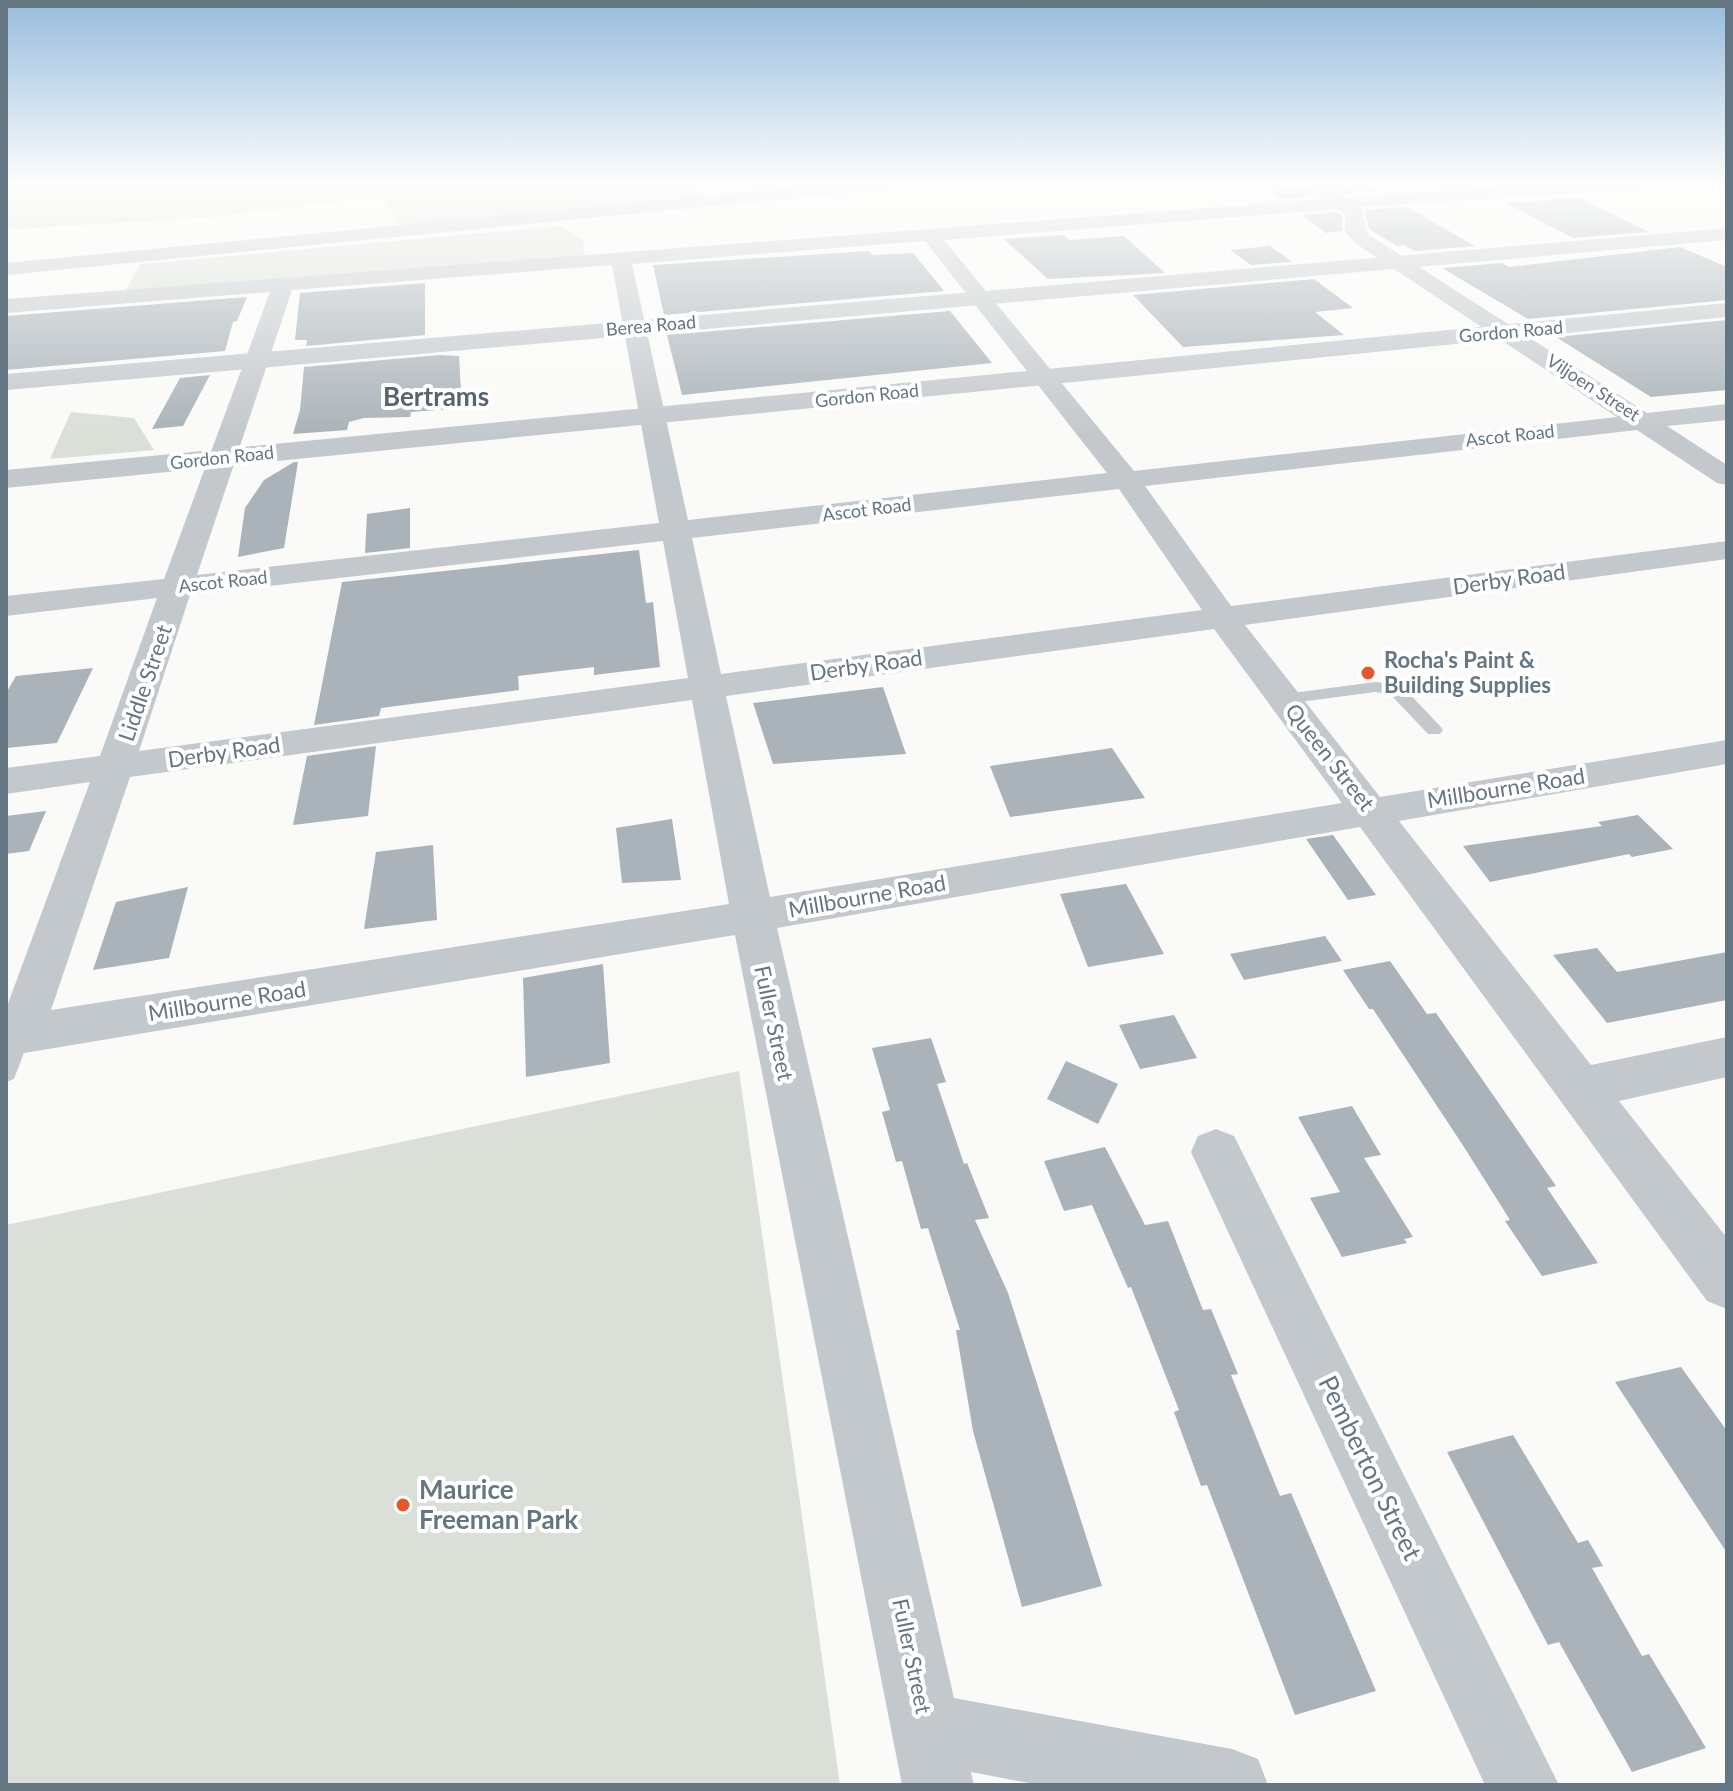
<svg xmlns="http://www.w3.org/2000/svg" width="1733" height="1791" font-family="Lato,sans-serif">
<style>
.green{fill:#dadfd7}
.building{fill:#aab3b9}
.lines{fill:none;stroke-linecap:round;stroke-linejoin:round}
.service{fill:#c3c8cc;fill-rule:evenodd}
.minor{fill:#c3c8cc;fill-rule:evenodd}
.tertiary{fill:#c3c8cc;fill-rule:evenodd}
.poi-dot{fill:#e4572e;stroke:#fff;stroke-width:3}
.labels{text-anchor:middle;stroke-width:8;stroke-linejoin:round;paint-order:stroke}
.far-street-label{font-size:18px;fill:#657683;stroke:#fff}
.street-label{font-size:22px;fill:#657683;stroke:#fff}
.poi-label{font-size:22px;font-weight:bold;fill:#657683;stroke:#fff;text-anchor:start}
.far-district-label{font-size:26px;font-weight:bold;fill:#57646e;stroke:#fff}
.near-street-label{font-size:26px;fill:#657683;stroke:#fff}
.near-poi-label{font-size:26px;font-weight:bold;fill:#657683;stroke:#fff;text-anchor:start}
</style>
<rect width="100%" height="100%" fill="#fafaf8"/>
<path class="green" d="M6,184H695L706,199L400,226L381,196L213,217L18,229L6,228Z
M560,226L583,240L585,256L124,292L141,264Z
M71,412L134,418L154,450L50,459Z
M739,1071L840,1785H6V1225Z"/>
<path class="building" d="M1364,184L1381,192L1347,194L1334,186Z
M1314,188L1318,196L1282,199L1271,191Z
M1579,198L1649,232L1573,238L1506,203Z
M1407,207L1475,246L1415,251L1404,245L1397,246L1369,229L1365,210Z
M1337,212L1342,216V231L1326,233L1302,215Z
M1064,235L1069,240L1124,236L1165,273L1048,279L1004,239Z
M1270,246L1292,262L1251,265L1230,250Z
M1680,247L1727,267V300L1528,319L1442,268L1502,263L1509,267Z
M869,251L872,255L913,253L944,291L664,315L653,265Z
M1314,279L1353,308L1315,312L1344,335L1183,347L1133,295Z
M425,283V335L306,346L307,340H295L300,293Z
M247,297L237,321L233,322L225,351L6,370V316Z
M950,311L992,363L682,395L667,335Z
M1727,320V390L1651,397L1556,337Z
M440,355L459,356L462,408L411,412L410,417L364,418L349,422L347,430L293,434L300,410L304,367Z
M210,375L183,426L152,429L180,378Z
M294,462H298L284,548L238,557L245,508L264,480Z
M410,508V548L365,553L367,514Z
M639,550L646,603L653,602L660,667L594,675V667L518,676L519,690L381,708L379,716L314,725L342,582Z
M93,668L57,743L6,748V693L16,676Z
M883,687L906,754L773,764L753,703Z
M376,746L368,816L293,825L307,756Z
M1112,748L1145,798L1010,817L990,766Z
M46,811L29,851L6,854V816Z
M1638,815L1673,849L1632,857L1629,854L1490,882L1463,846L1602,826L1598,822Z
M672,819L681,880L622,883L616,828Z
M1333,835L1376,895L1348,900L1306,839Z
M433,845L437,920L364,929L376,852Z
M1126,884L1164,954L1088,967L1060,894Z
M188,887L169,958L93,970L116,902Z
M1325,936L1342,961L1244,980L1230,954Z
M1597,948L1617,972L1727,952V1000L1607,1023L1553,955Z
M1390,961L1427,1014L1436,1013L1509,1118L1556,1186L1547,1188L1598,1263L1542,1276L1505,1221L1510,1220L1464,1147L1373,1009H1369L1343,970Z
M603,964L610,1063L526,1077L523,978Z
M1174,1015L1197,1058L1140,1069L1119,1025Z
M931,1038L946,1082L937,1084L964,1164L967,1163L989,1218L975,1220L1008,1293L1102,1586L1022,1607L973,1431L956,1330H960L928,1228L921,1229L902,1161L896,1162L882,1112L890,1110L872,1048Z
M1066,1061L1118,1084L1098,1124L1047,1099Z
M1352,1106L1381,1155L1364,1158L1413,1237L1404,1239L1407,1243L1342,1257L1310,1198L1340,1192L1298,1117Z
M1105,1147L1145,1225L1168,1221L1203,1310L1211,1309L1238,1374L1231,1375L1280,1496L1291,1493L1376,1691L1295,1715L1207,1485L1201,1486L1174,1412L1179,1410L1131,1287L1128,1288L1092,1205L1064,1211L1044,1161Z
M1681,1367L1727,1431V1553L1615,1382Z
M1513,1435L1578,1543L1588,1540L1603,1566L1592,1568L1642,1656L1649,1654L1706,1748L1632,1772L1559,1642L1548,1645L1447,1452Z"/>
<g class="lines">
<path class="service" d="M1375,682L1401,685L1440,726L1443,730L1440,734H1428L1390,694L1375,692L1285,704L1277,699L1285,694Z
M20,1025L28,1027L31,1034L14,1079L6,1082V1042L12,1027Z"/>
<path class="minor" d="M827,184H896L887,189L6,275V263Z
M1546,184H1645L1636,189L1360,207C1367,216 1362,227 1369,235L1647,413L1727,404V420L1667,426L1727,465V485L1717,483L1637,430L1145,486L1231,606L1727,541V559L1245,625L1380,797L1727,740V764L1399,821L1591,1065L1727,1037V1077L1619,1101L1727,1238V1309L1707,1301L1360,827L777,928L954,1698L1232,1749L1258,1759L1268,1785H1039L971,1772L974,1785H902L735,935L6,1056V1009L90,782L6,794V768L100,756L157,598L6,616V596L164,579L270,292L6,313V299L1325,199L1316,190L1325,185L1346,197ZM1338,209L1345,214V231L1355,243L1617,417L1134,471L944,240ZM925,241L1107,473L688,520L632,264ZM612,265L659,523L197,575L292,290ZM1119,489L1202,610L721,674L692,538ZM663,541L688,678L139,751L190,595ZM1214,629L1342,803L770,897L726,696ZM692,700L729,904L51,1010L130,777Z
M1216,1129L1234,1136L1559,1785H1485L1191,1152L1198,1136Z"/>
<path class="tertiary" d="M1727,228V240L6,390V374Z
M1727,303V317L6,488V470Z"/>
</g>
<linearGradient id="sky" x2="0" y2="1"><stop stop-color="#96bcdc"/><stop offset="0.42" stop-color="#fdfdfc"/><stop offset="1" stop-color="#fdfdfc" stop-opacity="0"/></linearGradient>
<rect width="1733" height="435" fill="url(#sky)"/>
<g class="poi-dot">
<circle cx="1368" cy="673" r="8"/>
<circle cx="403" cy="1505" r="8"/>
</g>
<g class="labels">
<g class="far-street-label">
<text transform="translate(651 326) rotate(-5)" y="6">Berea Road</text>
<text transform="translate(1511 332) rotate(-5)" y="6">Gordon Road</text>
<text transform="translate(1593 388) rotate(33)" y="6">Viljoen Street</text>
<text transform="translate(867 396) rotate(-6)" y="6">Gordon Road</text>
<text transform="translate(1510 436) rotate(-6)" y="6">Ascot Road</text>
<text transform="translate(222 458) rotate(-6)" y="6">Gordon Road</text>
<text transform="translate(867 510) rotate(-7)" y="6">Ascot Road</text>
<text transform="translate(223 582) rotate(-6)" y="6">Ascot Road</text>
</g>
<g class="street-label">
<text transform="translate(1509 579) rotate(-8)" y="8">Derby Road</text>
<text transform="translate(866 665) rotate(-8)" y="8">Derby Road</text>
<text transform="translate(145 683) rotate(-71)" y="8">Liddle Street</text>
<text transform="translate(224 752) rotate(-8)" y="8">Derby Road</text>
<text transform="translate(1330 757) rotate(52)" y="8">Queen Street</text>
<text transform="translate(1506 788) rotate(-9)" y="8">Millbourne Road</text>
<text transform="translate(867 896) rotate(-10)" y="8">Millbourne Road</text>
<text transform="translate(227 1001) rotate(-9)" y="8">Millbourne Road</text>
<text transform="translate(774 1023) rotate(78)" y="8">Fuller Street</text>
<text transform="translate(912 1656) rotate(78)" y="8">Fuller Street</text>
</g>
<g class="poi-label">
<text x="1384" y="668">Rocha's Paint &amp;<tspan x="1384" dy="25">Building Supplies</tspan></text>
</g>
<g class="far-district-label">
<text x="436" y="406">Bertrams</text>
</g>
<g class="near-street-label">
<text transform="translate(1370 1468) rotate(64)" y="9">Pemberton Street</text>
</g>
<g class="near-poi-label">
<text x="419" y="1499">Maurice<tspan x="419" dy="30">Freeman Park</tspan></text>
</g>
</g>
<rect width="1733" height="1791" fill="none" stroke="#657683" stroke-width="16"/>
</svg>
